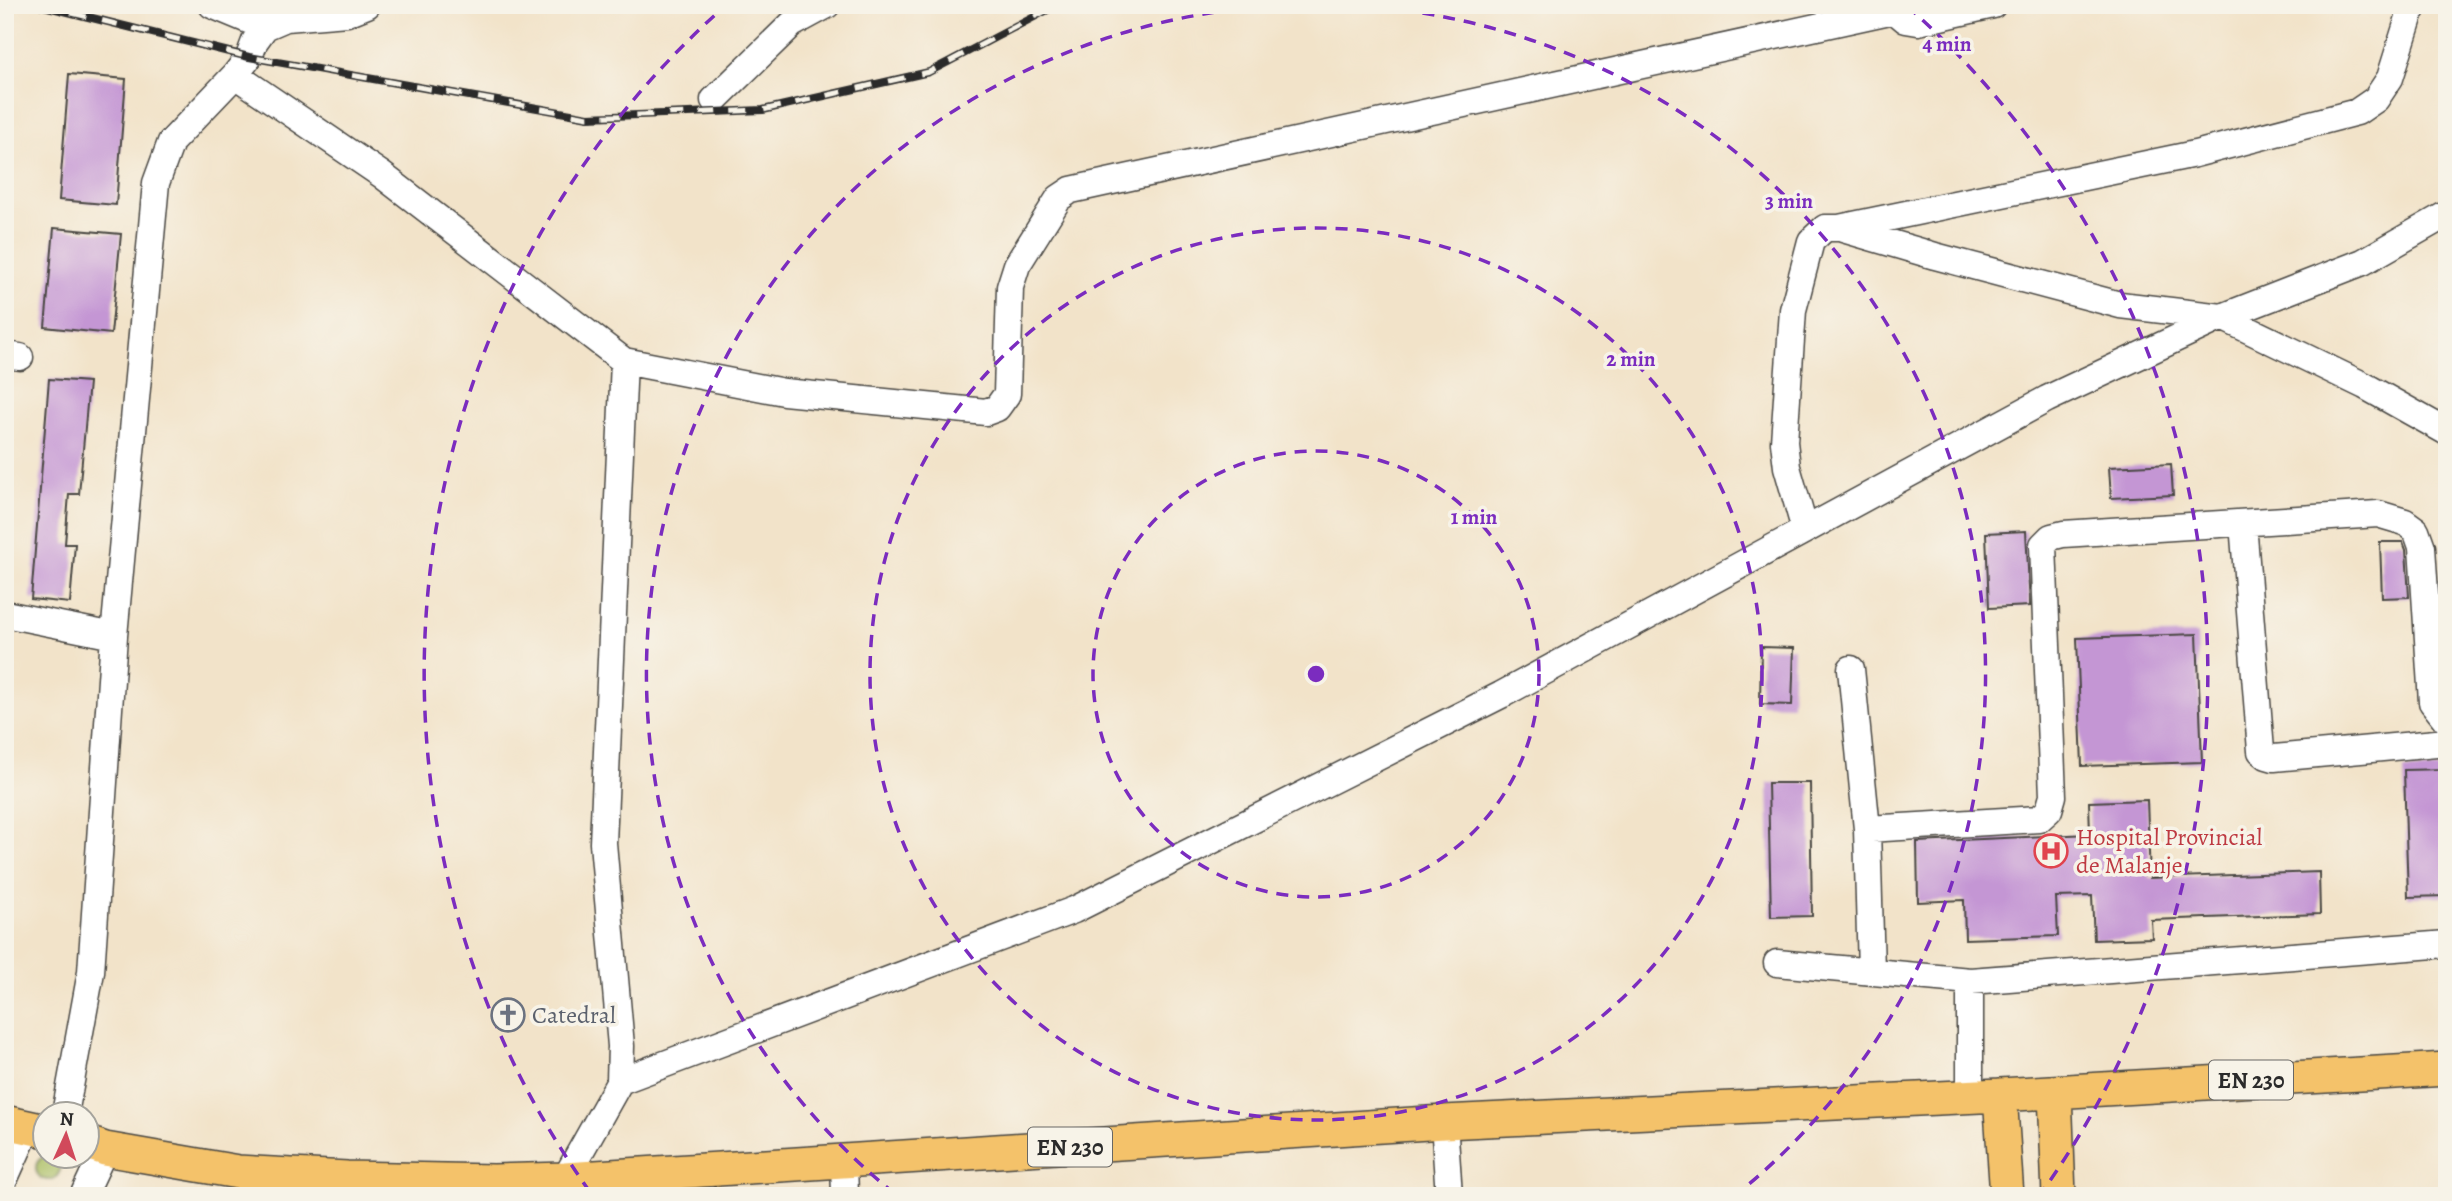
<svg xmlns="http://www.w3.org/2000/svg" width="2452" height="1201" font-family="Alegreya,serif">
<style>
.green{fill:#a9bd61;stroke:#6a7446;stroke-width:2}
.building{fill:#c496d4}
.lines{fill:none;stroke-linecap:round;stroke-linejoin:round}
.minor-casing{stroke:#494743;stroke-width:29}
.major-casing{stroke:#494743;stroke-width:36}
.minor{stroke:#fff;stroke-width:26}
.major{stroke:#f4c26a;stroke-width:33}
.rail-casing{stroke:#2b2b2b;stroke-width:8}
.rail{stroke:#f7f3e8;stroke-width:5;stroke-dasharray:16;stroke-linecap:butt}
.ring{fill:none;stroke:#7b2cbf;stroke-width:3.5;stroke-dasharray:12 9}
.labels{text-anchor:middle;stroke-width:7;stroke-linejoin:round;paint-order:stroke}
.shield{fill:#f7f3e8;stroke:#686764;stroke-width:2}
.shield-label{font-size:23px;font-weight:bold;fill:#2b2b2b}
.health-label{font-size:24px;fill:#be3a42;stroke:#f7f3e8;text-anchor:start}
.worship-label{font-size:24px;fill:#5b616d;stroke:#f7f3e8;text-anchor:start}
.centre{fill:#7b2cbf;stroke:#f7f3e8;stroke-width:3.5}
.ring-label{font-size:21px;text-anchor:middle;font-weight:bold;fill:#7b2cbf;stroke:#f7f3e8;stroke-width:7;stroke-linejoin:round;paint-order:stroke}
</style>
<rect width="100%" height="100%" fill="#f7f3e8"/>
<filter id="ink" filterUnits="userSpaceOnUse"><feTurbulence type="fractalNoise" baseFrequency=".0143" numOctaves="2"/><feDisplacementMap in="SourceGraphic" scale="14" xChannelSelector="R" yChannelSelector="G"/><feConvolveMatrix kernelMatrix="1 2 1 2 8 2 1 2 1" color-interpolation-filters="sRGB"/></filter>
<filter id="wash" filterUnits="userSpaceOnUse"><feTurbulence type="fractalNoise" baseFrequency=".00686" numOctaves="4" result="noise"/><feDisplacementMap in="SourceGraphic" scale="28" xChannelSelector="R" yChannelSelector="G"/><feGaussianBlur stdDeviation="1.57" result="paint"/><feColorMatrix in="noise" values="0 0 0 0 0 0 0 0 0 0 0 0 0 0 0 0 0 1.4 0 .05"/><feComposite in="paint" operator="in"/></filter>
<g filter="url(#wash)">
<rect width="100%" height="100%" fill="#f2e3c9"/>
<path class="green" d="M36 1168a12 12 0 1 1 24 0a12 12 0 1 1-24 0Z"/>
<g id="blocks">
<path class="building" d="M69,74L126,79L116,205L59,200Z
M54,228L121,234L111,334L45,327Z
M49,379L89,382L79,494H69L65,544H75L70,603L31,599Z
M2171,464L2173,495L2111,498L2109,467Z
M2026,531L2030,606L1989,608L1986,533Z
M2380,542H2403L2406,550L2409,597L2382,598Z
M2197,634L2202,762L2082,766L2077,638Z
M1761,647L1794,648L1792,705L1760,704Z
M2447,769V896L2408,897L2404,770Z
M1768,783H1810L1812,916L1771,917Z
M2147,800L2150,878L2319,872L2320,914L2151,920L2152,938L2094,940L2092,896L2056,897L2058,936L1965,939L1964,900L1918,902L1917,842L2090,834L2089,802Z"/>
</g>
</g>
<g filter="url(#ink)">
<use href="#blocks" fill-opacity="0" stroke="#494743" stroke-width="2"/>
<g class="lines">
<defs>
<path id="minor" d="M212,5L265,27
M235,75L382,175L624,361L603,843L621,1046L620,1081L565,1179
M714,100L792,24L827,5
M1843,229L1935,256L2120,305L2222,317L2365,386L2447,432
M5,355L20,357
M624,361L784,392L986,412L997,408L1007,394L1010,287L1017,265L1059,198L1071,190L1894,10L1906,20L1918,22L1993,5
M2243,523L2261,751L2267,756L2274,758L2447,742
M1805,530L1787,467L1784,442L1793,310L1811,241L1825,228H1839L2195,154L2357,112L2376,99L2390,78L2413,5
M5,614L114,636
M1851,669L1867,829L1871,971
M1867,829L2039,819L2049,810L2053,796L2043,545L2051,537L2063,534L2378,514L2405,522L2416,530L2422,547L2432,702L2447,721
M1777,963L1970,981L2447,944
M1970,981V1096
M620,1081L1074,910L1501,695L2047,399L2222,317L2363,262L2447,214
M65,1114L91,972L114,636L156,183L171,142L235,75L249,57L255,41L265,27L286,18L347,13L367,5
M1444,1122L1449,1196
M844,1161L845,1196
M5,1178L28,1127
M83,1196L105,1149"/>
<path id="major" d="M2055,1092L2059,1196
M2000,1095L2007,1196
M5,1122L46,1131
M88,1143L105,1149L238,1172L347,1178L494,1181L565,1179L1444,1122L2000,1095L2447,1069"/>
</defs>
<use href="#minor" class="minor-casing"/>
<use href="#major" class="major-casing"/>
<use href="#minor" class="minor"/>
<use href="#major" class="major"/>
<defs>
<path id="rail" d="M40,5L249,57L588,117L763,110L929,72L1057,5"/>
</defs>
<use href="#rail" class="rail-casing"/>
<use href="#rail" class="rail"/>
</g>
</g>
<g class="ring">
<circle cx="1316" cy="674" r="223"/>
<circle cx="1316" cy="674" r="446"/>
<path d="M895 1194A669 669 0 0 1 1293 5M1339 5A669 669 0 0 1 1737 1194"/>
<path d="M590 1192A892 892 0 0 1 725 6M1907 6A892 892 0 0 1 2042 1192"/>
</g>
<defs>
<symbol id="hospital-ring" viewBox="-11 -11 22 22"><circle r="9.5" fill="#f7f3e8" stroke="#e0444e" stroke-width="1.5"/><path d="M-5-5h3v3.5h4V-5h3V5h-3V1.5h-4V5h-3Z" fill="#e0444e"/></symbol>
<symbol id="church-ring" viewBox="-11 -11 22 22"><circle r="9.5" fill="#f7f3e8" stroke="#6b7280" stroke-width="1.5"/><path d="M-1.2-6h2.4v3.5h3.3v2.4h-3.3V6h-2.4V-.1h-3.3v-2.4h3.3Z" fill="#6b7280"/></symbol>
</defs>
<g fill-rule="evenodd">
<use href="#hospital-ring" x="2032" y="832" width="38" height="38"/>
<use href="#church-ring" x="489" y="996" width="38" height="38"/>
</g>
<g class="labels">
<g class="shield">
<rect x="2209" y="1060.5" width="84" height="39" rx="5"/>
<rect x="1028" y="1127.5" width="84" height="39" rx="5"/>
</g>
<g class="shield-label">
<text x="2251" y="1088">EN 230</text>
<text x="1070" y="1155">EN 230</text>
</g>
<g class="health-label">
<text x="2076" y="845">Hospital Provincial<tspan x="2076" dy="28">de Malanje</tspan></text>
</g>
<g class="worship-label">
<text x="532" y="1023">Catedral</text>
</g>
</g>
<circle cx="1316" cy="674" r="10" class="centre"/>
<g class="ring-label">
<text x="1947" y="51">4 min</text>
<text x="1789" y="208">3 min</text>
<text x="1631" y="366">2 min</text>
<text x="1474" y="524">1 min</text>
</g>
<rect width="2452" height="1201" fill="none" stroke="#f7f3e8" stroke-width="28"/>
<g transform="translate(66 1135) rotate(3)"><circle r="33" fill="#f7f3e8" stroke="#a5a39c" stroke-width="2"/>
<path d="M0-5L12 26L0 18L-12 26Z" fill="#d1495b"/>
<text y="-10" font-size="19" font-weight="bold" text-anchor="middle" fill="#2b2b2b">N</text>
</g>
</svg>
